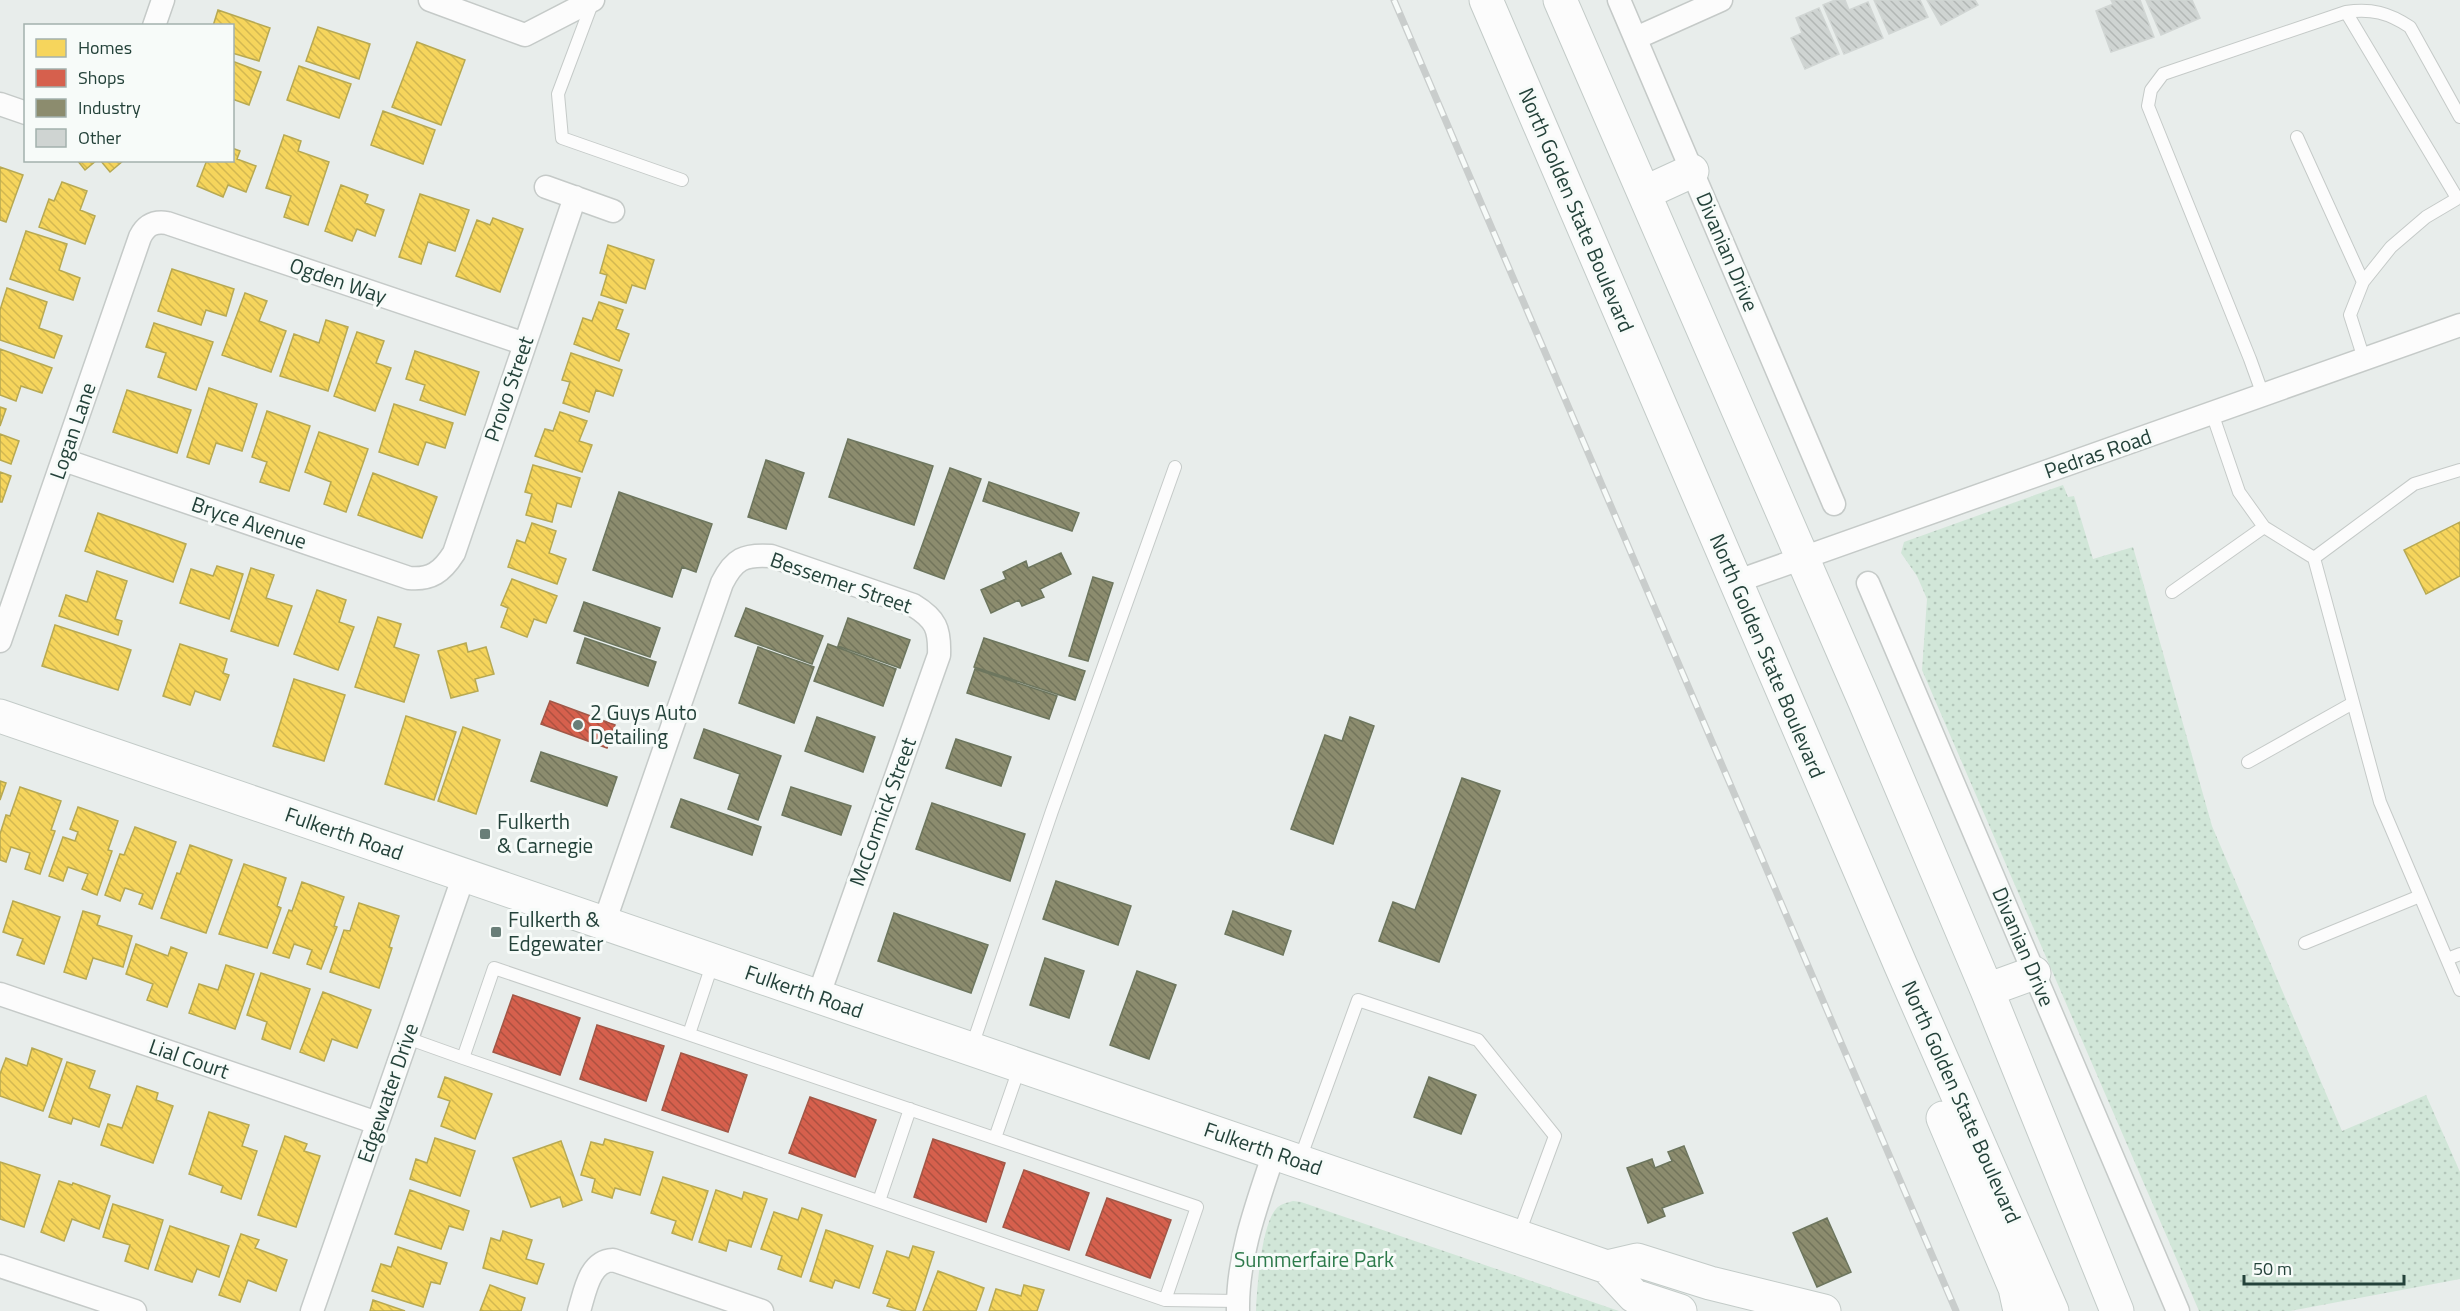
<svg xmlns="http://www.w3.org/2000/svg" width="2460" height="1311" font-family="'Titillium Web',sans-serif">
<style>
.grass{fill:url(#grass-dots)}
.homes{fill:url(#homes-back-hatch);stroke:#b7a952;stroke-width:1.5}
.shops{fill:url(#shops-back-hatch);stroke:#a15747;stroke-width:1.5}
.industry{fill:url(#industry-back-hatch);stroke:#6d765e;stroke-width:1.5}
.building{fill:url(#building-back-hatch);stroke:#d1d6d4;stroke-width:1.5}
.lines{fill:none;stroke-linecap:round;stroke-linejoin:round}
.lane-casing{stroke:#c5cac8;stroke-width:14}
.street-casing{stroke:#c5cac8;stroke-width:25}
.secondary-casing{stroke:#c3cbc8;stroke-width:35}
.lane{stroke:#fcfcfc;stroke-width:12}
.street{stroke:#fcfcfc;stroke-width:22}
.secondary{stroke:#fcfcfc;stroke-width:33}
.rail-casing{stroke:#c9cdcc;stroke-width:7}
.rail{stroke:#f7fbf9;stroke-width:4.5;stroke-dasharray:14;stroke-linecap:butt}
.poi-dot{fill:#697e78;stroke:#f7fbf9;stroke-width:2}
.labels{text-anchor:middle;stroke-width:6;stroke-linejoin:round;paint-order:stroke}
.street-label{font-size:21px;fill:#24423a;stroke:#f7fbf9}
.poi-label{font-size:21px;fill:#24423a;stroke:#f7fbf9;text-anchor:start}
.park-label{font-size:21px;fill:#2d7a4b;stroke:#f7fbf9}
</style>
<defs>
<pattern id="grass-dots" width="8" height="8" patternUnits="userSpaceOnUse" patternTransform="scale(1.5)"><rect width="8" height="8" fill="#d1e6d8"/><path d="M2 2h.1M6 6h.1" fill="none" stroke="#b3c6ba" stroke-width="1.8" stroke-linecap="round"/></pattern>
<pattern id="homes-back-hatch" width="6" height="6" patternUnits="userSpaceOnUse" patternTransform="scale(1.5)"><rect width="6" height="6" fill="#f6d55c"/><path d="M-1 5l2 2M0 0l6 6M5-1l2 2" fill="none" stroke="#d3b851"/></pattern>
<pattern id="shops-back-hatch" width="6" height="6" patternUnits="userSpaceOnUse" patternTransform="scale(1.5)"><rect width="6" height="6" fill="#d6604d"/><path d="M-1 5l2 2M0 0l6 6M5-1l2 2" fill="none" stroke="#ad5141"/></pattern>
<pattern id="industry-back-hatch" width="6" height="6" patternUnits="userSpaceOnUse" patternTransform="scale(1.5)"><rect width="6" height="6" fill="#8c8c6e"/><path d="M-1 5l2 2M0 0l6 6M5-1l2 2" fill="none" stroke="#72745b"/></pattern>
<pattern id="building-back-hatch" width="6" height="6" patternUnits="userSpaceOnUse" patternTransform="scale(1.5)"><rect width="6" height="6" fill="#cfd4d2"/><path d="M-1 5l2 2M0 0l6 6M5-1l2 2" fill="none" stroke="#b2b7b5"/></pattern>
</defs>
<rect width="100%" height="100%" fill="#e8edeb"/>
<path class="grass" d="M2063,485L2068,497L2074,496L2093,559L2133,547L2212,826L2342,1131L2426,1095L2460,1172V1279L2290,1311H2199L1922,670L1927,599L1917,576L1901,553L1904,542Z
M1293,1201L1301,1202L1619,1311H1256C1257,1288 1261,1226 1276,1209C1280,1204 1286,1203 1293,1201Z"/>
<path class="homes" d="M218,10L270,28L259,61L232,53V26H213Z
M318,27L370,44L359,79L306,61Z
M417,42L465,60L441,125L392,107Z
M232,61L261,72L249,105L232,99Z
M299,66L351,84L339,118L287,100Z
M383,111L435,130L423,164L371,145Z
M284,135L301,141L298,151L329,162L308,225L284,217L291,196L266,188Z
M232,148L240,151L237,159L256,166L246,192L228,185L223,197L197,186L207,160H232Z
M77,160H97L85,170Z
M100,160H124L110,172Z
M0,167L23,175L6,222L0,220Z
M62,182L87,191L80,210L95,216L85,244L39,227L49,199L54,201Z
M341,185L368,195L365,203L384,210L375,236L357,229L352,241L325,231Z
M420,194L469,210L455,251L428,242L421,264L399,257Z
M493,218L523,229L500,292L456,276L477,220L490,225Z
M26,231L67,244L59,270L80,278L73,300L10,279Z
M608,245L654,260L645,289L632,285L626,303L601,295L607,275L600,273Z
M172,269L234,289L226,316L206,310L201,325L158,311Z
M7,288L47,302L39,328L62,336L54,358L0,340V310Z
M245,293L267,301L259,321L286,331L271,372L222,355Z
M599,302L623,310L616,329L629,334L619,361L574,344L583,318L592,321Z
M326,320L348,327L328,391L280,376L294,334L319,343Z
M154,323L213,342L196,390L158,377L166,353L146,347Z
M357,332L384,341L376,363L391,368L375,411L334,396Z
M0,349L52,368L42,393L21,386L16,401L0,395Z
M415,351L479,372L465,415L420,400L425,385L406,379Z
M571,353L622,370L613,396L596,390L589,412L563,403L570,382L562,380Z
M209,388L257,404L242,451L216,443L209,464L187,457Z
M127,390L191,410L177,453L113,432Z
M394,404L453,423L445,448L426,442L418,465L379,452Z
M0,407L6,409L0,426Z
M267,411L310,426L289,491L260,482L267,462L252,457Z
M560,412L587,421L579,441L592,445L582,472L535,456L545,429L553,431Z
M319,432L368,449L346,512L324,504L331,482L305,472Z
M0,434L19,441L11,464L0,460Z
M533,465L580,478L571,507L557,503L552,522L526,515L532,494L525,492Z
M0,472L11,476L2,502H0Z
M373,473L437,497L422,538L358,515Z
M98,513L186,544L173,582L85,551Z
M2460,522V576L2426,594L2404,550Z
M532,523L556,531L549,553L566,559L557,584L508,567L517,540L525,543Z
M217,566L243,574L229,619L180,603L191,569L213,576Z
M251,568L274,575L266,598L292,606L278,646L231,631Z
M97,571L127,581L115,619L122,621L118,635L59,616L66,595L87,602Z
M512,579L557,596L546,623L534,619L527,637L501,627L508,608L501,605Z
M317,590L346,600L339,622L354,627L338,670L294,654Z
M378,617L401,624L394,647L419,655L404,702L355,687Z
M55,625L131,650L118,690L42,666Z
M466,643L468,652L486,647L494,674L475,679L478,691L451,698L438,651Z
M180,644L227,659L223,673L229,675L220,700L195,691L190,705L163,696Z
M294,679L345,695L324,761L273,746Z
M406,716L456,732L434,800L385,784Z
M463,727L500,740L476,814L438,801Z
M0,781L6,783L0,800Z
M20,787L61,801L51,830L55,831L40,874L25,869L30,853L11,847L6,862L0,860V834L6,815L10,816Z
M78,807L118,821L108,850L112,851L97,895L82,889L88,874L68,867L63,881L49,876L63,837L75,841L78,832L70,829Z
M135,827L176,842L152,909L139,904L143,894L125,888L120,901L105,895L120,854L124,855Z
M190,845L232,860L206,933L161,918L177,873L180,874Z
M244,864L286,878L277,906L281,908L267,948L219,934Z
M302,882L344,897L334,926L337,927L321,969L307,964L312,950L294,944L289,958L273,953L289,910L292,911Z
M13,901L60,917L44,964L17,955L23,939L3,932Z
M359,903L399,916L389,947L392,948L379,988L330,972L344,930L350,931Z
M83,911L100,916L97,925L132,936L123,967L93,958L86,979L64,972Z
M136,944L168,956L171,947L187,953L167,1007L147,1000L153,984L126,974Z
M226,965L254,974L235,1029L189,1013L199,984L218,990Z
M261,973L310,989L290,1049L262,1039L267,1022L247,1015Z
M323,992L371,1010L357,1048L332,1039L324,1061L300,1052Z
M32,1048L62,1059L43,1111L0,1096V1074L6,1058L27,1066Z
M67,1062L95,1071L89,1088L110,1095L99,1127L73,1118L71,1124L49,1117Z
M445,1077L492,1094L475,1139L441,1126L450,1101L438,1097Z
M137,1086L158,1093L156,1100L173,1106L153,1163L101,1145L108,1124L122,1128Z
M209,1112L249,1125L242,1146L257,1151L241,1199L221,1192L223,1186L189,1174Z
M285,1136L307,1144L304,1151L320,1156L296,1227L258,1215Z
M435,1138L475,1151L460,1196L410,1179L416,1159L427,1163Z
M605,1139L653,1152L640,1195L615,1188L612,1198L592,1192L595,1179L581,1175L591,1142L603,1145Z
M561,1141L582,1200L563,1207L560,1197L531,1207L513,1158Z
M0,1162L40,1175L24,1227L0,1219Z
M663,1177L708,1191L692,1240L672,1233L676,1221L651,1213Z
M59,1181L72,1185L73,1183L110,1196L99,1229L72,1219L64,1241L41,1232Z
M410,1190L469,1211L463,1230L449,1226L441,1249L395,1234Z
M716,1190L742,1199L744,1192L767,1199L751,1247L729,1240L726,1251L699,1242Z
M113,1204L163,1220L148,1269L125,1261L130,1245L103,1237Z
M802,1208L822,1215L801,1277L778,1269L782,1256L761,1249L774,1212L798,1220Z
M170,1226L229,1246L219,1277L197,1269L192,1282L155,1270Z
M826,1230L873,1246L859,1288L835,1280L832,1288L810,1281Z
M503,1231L532,1240L526,1259L544,1264L537,1284L483,1268L491,1238L500,1241Z
M241,1234L259,1240L255,1248L287,1260L276,1291L248,1280L240,1302L219,1295Z
M913,1246L934,1252L915,1311H904L887,1306L890,1299L873,1293L887,1251L909,1258Z
M398,1247L447,1263L440,1284L431,1282L423,1307L372,1291L381,1264L391,1267Z
M938,1271L984,1288L976,1311H923Z
M490,1285L525,1298L521,1311H480Z
M1024,1285L1044,1290L1037,1311H989L996,1289L1021,1296Z
M373,1300L405,1311H370Z"/>
<path class="shops" d="M550,701L615,725L607,748L541,724Z
M513,995L580,1018L560,1075L493,1052Z
M597,1025L664,1046L646,1101L580,1079Z
M681,1053L747,1075L728,1132L662,1110Z
M810,1097L876,1120L855,1177L789,1153Z
M933,1139L1005,1163L986,1222L914,1197Z
M1024,1170L1089,1193L1069,1250L1003,1227Z
M1107,1198L1171,1220L1150,1278L1086,1255Z"/>
<path class="industry" d="M848,439L933,466L914,525L829,497Z
M766,460L804,473L786,529L748,517Z
M950,468L981,479L944,579L914,568Z
M989,482L1079,513L1072,531L983,501Z
M619,492L712,524L696,572L682,567L672,597L593,570Z
M1061,553L1071,574L1040,589L1044,597L1022,606L1019,600L991,613L981,590L1006,579L1003,572L1026,561L1028,568Z
M1093,577L1113,583L1088,661L1069,656Z
M584,602L660,628L650,657L574,631Z
M746,608L823,636L812,664L735,636Z
M848,618L910,640L900,668L838,646Z
M585,638L656,662L648,686L577,663Z
M984,638L1085,671L1075,700L974,667Z
M828,644L896,669L883,706L814,681Z
M758,647L814,667L794,723L739,703Z
M975,669L1057,696L1049,719L967,693Z
M817,717L875,737L863,772L805,751Z
M1350,717L1374,726L1333,844L1291,829L1325,735L1342,741Z
M704,729L781,756L758,820L728,809L740,774L694,758Z
M956,739L1011,757L1001,786L946,768Z
M541,752L617,777L607,806L531,781Z
M1462,778L1500,791L1439,962L1379,941L1393,902L1415,910Z
M791,787L851,806L841,835L782,815Z
M681,799L761,827L752,855L671,827Z
M932,803L1025,834L1010,881L916,849Z
M1056,881L1131,906L1118,945L1043,919Z
M1233,911L1291,931L1283,955L1225,934Z
M894,913L988,945L971,993L878,961Z
M1045,958L1084,971L1069,1018L1030,1005Z
M1137,971L1176,985L1149,1059L1110,1045Z
M1429,1077L1476,1095L1461,1134L1414,1117Z
M1684,1146L1703,1193L1662,1208L1665,1216L1648,1223L1627,1168L1652,1159L1655,1168L1672,1161L1668,1152Z
M1827,1218L1851,1272L1817,1287L1793,1233Z"/>
<path class="building" d="M1835,0H1845L1849,10L1868,2L1883,38L1844,54L1823,5Z
M1874,0H1920L1928,17L1889,34Z
M1927,0H1975L1978,5L1941,25Z
M2111,0H2140L2154,37L2111,52L2096,11L2113,4Z
M2146,0H2192L2200,18L2161,35Z
M1819,8L1839,54L1805,69L1791,38L1802,33L1796,18Z"/>
<g class="lines">
<defs>
<path id="lane" d="M593,1L558,94L562,138L682,180
M2346,12L2457,198
M2297,137L2363,282
M2364,359L2350,315L2363,282L2391,247L2426,217L2460,197
M2263,395L2250,359L2148,106L2151,90L2163,74L2346,12C2371,8 2389,13 2410,27L2460,117
M2212,413L2239,492L2264,527L2314,558L2380,802L2460,990
M2314,558L2414,484L2460,470
M2172,592L2264,527
M2248,762L2353,703
M2305,943L2420,896
M2447,959L2460,954
M689,1034L713,962
M407,1038L463,1058L494,968L1197,1207L1165,1300
M971,1049L1052,811L1175,467
M463,1058L1165,1300L1238,1301
M995,1138L1020,1066
M1300,1159L1358,1000L1478,1040L1555,1136L1518,1236
M879,1201L910,1109"/>
<path id="street" d="M430,0L525,35L593,0
M1619,0L1834,504
M154,26L163,0
M1636,38L1721,0
M0,104L26,113
M546,187L613,211
M64,460L409,578C431,580 442,572 454,553L575,197
M1735,582L2460,325
M1868,583L2178,1311
M0,641L140,237C146,225 154,221 167,223L525,344
M604,923L722,583C734,559 744,554 771,556L913,605C936,619 940,629 939,655L818,997
M0,994L377,1123
M0,1266L135,1311
M312,1311L464,875
M579,1311C585,1292 589,1261 613,1260L762,1311
M1238,1311C1237,1257 1257,1204 1274,1153"/>
<path id="secondary" d="M1486,0L1901,966L2052,1311
M1560,0L1865,702L1987,990L2117,1311
M1644,193L1692,171
M0,716L1607,1267L1634,1296L1680,1311
M1987,990L2034,973
M1943,1118L2015,1288L2020,1311
M1607,1267L1637,1260L1710,1283L1824,1311"/>
</defs>
<use href="#lane" class="lane-casing"/>
<use href="#street" class="street-casing"/>
<use href="#secondary" class="secondary-casing"/>
<use href="#lane" class="lane"/>
<use href="#street" class="street"/>
<use href="#secondary" class="secondary"/>
<defs>
<path id="rail" d="M1394,0L1956,1311"/>
</defs>
<use href="#rail" class="rail-casing"/>
<use href="#rail" class="rail"/>
</g>
<g class="poi-dot">
<circle cx="578" cy="725" r="6"/>
<rect x="479" y="828" width="12" height="12" rx="3"/>
<rect x="490" y="926" width="12" height="12" rx="3"/>
</g>
<g class="labels">
<g class="street-label">
<text transform="translate(1576 210) rotate(67)" y="7">North Golden State Boulevard</text>
<text transform="translate(1727 252) rotate(67)" y="7">Divanian Drive</text>
<text transform="translate(338 281) rotate(19)" y="7">Ogden Way</text>
<text transform="translate(509 389) rotate(-71)" y="7">Provo Street</text>
<text transform="translate(73 431) rotate(-71)" y="7">Logan Lane</text>
<text transform="translate(2098 454) rotate(-19)" y="7">Pedras Road</text>
<text transform="translate(249 523) rotate(19)" y="7">Bryce Avenue</text>
<text transform="translate(841 583) rotate(19)" y="7">Bessemer Street</text>
<text transform="translate(1767 656) rotate(67)" y="7">North Golden State Boulevard</text>
<text transform="translate(883 812) rotate(-70)" y="7">McCormick Street</text>
<text transform="translate(344 834) rotate(19)" y="7">Fulkerth Road</text>
<text transform="translate(2023 947) rotate(67)" y="7">Divanian Drive</text>
<text transform="translate(804 992) rotate(19)" y="7">Fulkerth Road</text>
<text transform="translate(189 1059) rotate(19)" y="7">Lial Court</text>
<text transform="translate(388 1093) rotate(-71)" y="7">Edgewater Drive</text>
<text transform="translate(1961 1102) rotate(66)" y="7">North Golden State Boulevard</text>
<text transform="translate(1263 1149) rotate(19)" y="7">Fulkerth Road</text>
</g>
<g class="poi-label">
<text x="590" y="720">2 Guys Auto<tspan x="590" dy="24">Detailing</tspan></text>
<text x="497" y="829">Fulkerth<tspan x="497" dy="24">&amp; Carnegie</tspan></text>
<text x="508" y="927">Fulkerth &amp;<tspan x="508" dy="24">Edgewater</tspan></text>
</g>
<g class="park-label">
<text x="1314" y="1267">Summerfaire Park</text>
</g>
</g>
<rect x="24" y="24" width="210" height="138" fill="#f7fbf9" stroke="#a3b1ad" stroke-width="1.5"/>
<rect x="36" y="39" width="30" height="18" fill="#f6d55c" stroke="#a3b1ad" stroke-width="1.5"/>
<text x="78" y="54" font-size="18" fill="#24423a">Homes</text>
<rect x="36" y="69" width="30" height="18" fill="#d6604d" stroke="#a3b1ad" stroke-width="1.5"/>
<text x="78" y="84" font-size="18" fill="#24423a">Shops</text>
<rect x="36" y="99" width="30" height="18" fill="#8c8c6e" stroke="#a3b1ad" stroke-width="1.5"/>
<text x="78" y="114" font-size="18" fill="#24423a">Industry</text>
<rect x="36" y="129" width="30" height="18" fill="#cfd4d2" stroke="#a3b1ad" stroke-width="1.5"/>
<text x="78" y="144" font-size="18" fill="#24423a">Other</text>
<path d="M2244 1275v9h160v-9" fill="none" stroke="#24423a" stroke-width="3"/>
<text x="2253" y="1275" font-size="18" fill="#24423a" stroke="#f7fbf9" stroke-width="4.5" paint-order="stroke">50 m</text>
</svg>
